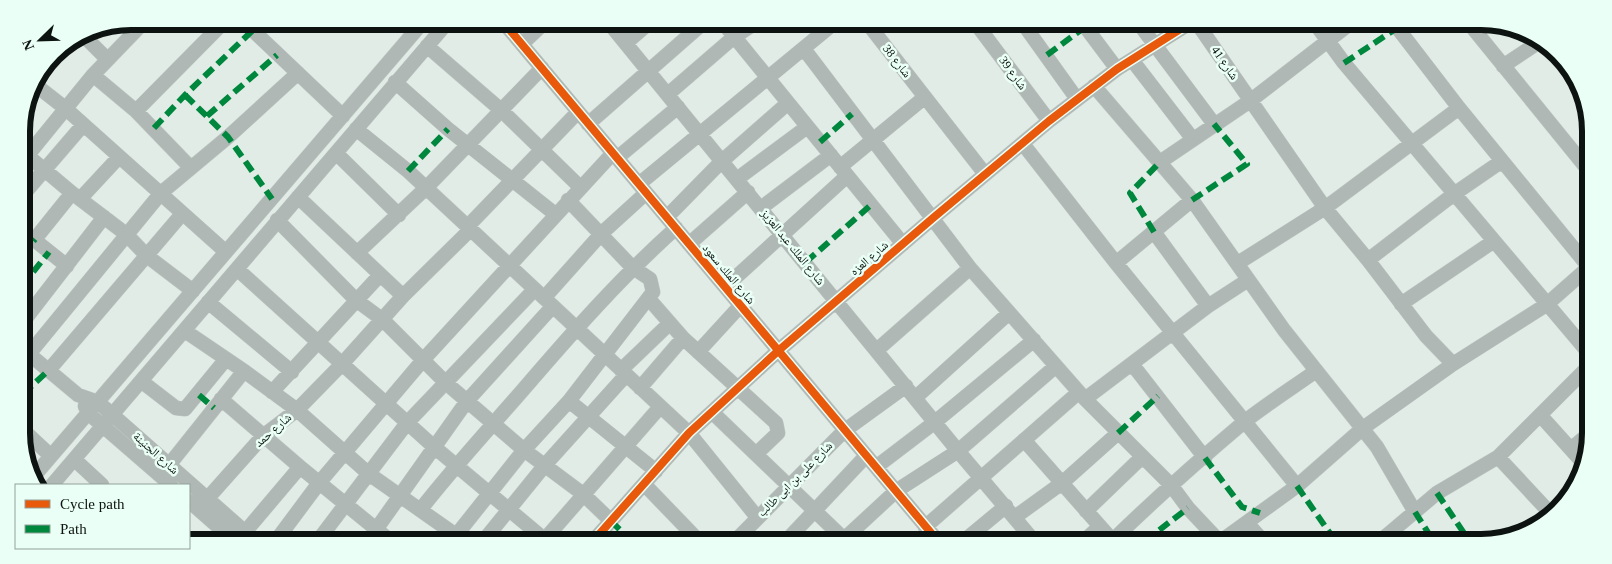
<svg xmlns="http://www.w3.org/2000/svg" width="1612" height="564" font-family="'Times New Roman','Noto Naskh Arabic',serif">
<style>
.lines{fill:none;stroke-linecap:round;stroke-linejoin:round}
.minor-casing{stroke:#c1c8c5;stroke-width:15}
.minor{stroke:#afb8b4;stroke-width:14}
.quiet{stroke:#00873e;stroke-width:6;stroke-dasharray:12 6;stroke-linecap:butt}
.cycleway-casing{stroke:#eafff5;stroke-width:11}
.cycleway{stroke:#e8590c;stroke-width:8}
.labels{text-anchor:middle;stroke-width:5;stroke-linejoin:round;paint-order:stroke}
.street-label{font-size:12px;fill:#0c1310;stroke:#eafff5}
.rim{fill:none;stroke:#0c1310;stroke-width:6}
</style>
<rect width="100%" height="100%" fill="#e2ece7"/>
<g class="lines">
<defs>
<path id="minor" d="M244,22L343,116
M504,23L937,540
M609,23L958,451L1034,541
M724,24L903,244
M868,24L985,174
M977,25L1049,121
M1024,25L1077,99
M1084,25L1117,69
M1140,25L1214,124
M1199,26L1325,208L1368,260L1426,336L1453,364L1546,305L1588,268
M1317,26L1344,63L1587,351
M1396,26L1459,108L1588,266
M1472,27L1589,171
M82,34L107,59
M626,43L649,23
M522,44L544,23
M427,46L501,110L580,187
M804,49L970,268L1085,399L1171,485L1188,508L1219,541
M1563,58L1564,59
M1132,60L1192,138
M1503,66L1539,42
M93,75L136,111L190,167
M395,82L448,129L555,214
M33,83L65,108L226,252
M1094,86L1192,200L1284,330L1377,447L1415,512
M668,94L734,37L754,24
M136,111L224,22
M588,124L702,24
M356,129L408,171L689,433L757,517
M1023,144L1116,263L1297,486
M22,151L72,193L126,234L147,256L193,291
M337,154L399,215
M27,156L93,75L145,21
M617,158L678,107
M1160,162L1250,101L1347,26
M840,167L925,97
M737,179L807,127
M639,184L833,24
M22,196L83,125
M298,197L403,296
M80,199L119,157
M761,208L831,155
M667,217L722,161L788,103
M277,220L356,300L383,320L446,383L524,450L583,494L611,521
M467,227L578,112
M22,230L67,266
M1154,232L1208,306
M35,239L72,193
M689,244L748,192
M357,253L426,188L542,68
M1368,260L1454,194L1502,161
M1116,263L1192,200
M1238,263L1325,208L1459,108
M237,269L433,446L544,539
M725,287L847,176
M544,298L602,233L646,193
M649,299L683,338L776,423L778,433L756,454
M208,302L292,372
M1401,304L1494,241
M23,322L104,217
M185,331L244,371L297,410L369,474L460,538
M23,349L78,395L98,402L252,538
M877,350L970,268
M698,352L741,305
M29,354L161,193L228,137L298,73
M1132,364L1205,458
M49,370L182,214
M621,370L669,324
M141,381L176,408L185,409L226,359
M640,388L683,338
M272,392L380,275
M915,398L1009,313
M221,399L300,467L387,538
M1085,399L1208,306L1248,280
M569,401L656,471
M85,406L88,413L171,485
M712,412L844,539
M1541,416L1585,465
M23,430L51,456
M1024,440L1113,541
M1571,449L1585,437
M1498,457L1552,515
M75,460L102,485
M169,465L244,371
M876,467L935,422L1034,340
M34,476L423,22
M644,484L697,539
M52,485L447,23
M207,499L263,436L297,410L342,364L403,296L470,230
M189,501L231,538
M421,509C453,468 488,430 522,391C571,334 620,278 676,228
M1086,511L1142,457
M1015,517L1062,483L1118,433
M1247,523L1264,542
M925,527L1079,392
M245,532L300,467
M278,538L319,483L423,360L613,153
M320,538L407,423L534,290
M370,538L467,401L553,306
M454,538L524,450L569,401L653,292L650,279L632,267L568,200
M485,539L545,465L626,375
M545,539L660,407
M595,539L689,433L778,351L933,218L1049,121L1117,69L1185,26
M736,540L844,431L906,386
M787,540L866,456
M843,540L896,491L958,451L1056,366
M965,540L1006,506
M1113,540C1155,499 1199,460 1244,422C1267,404 1292,388 1316,371
M1084,541L1099,527
M1221,541L1297,486L1363,428L1453,364
M1379,542L1437,493L1498,457L1586,369"/>
</defs>
<use href="#minor" class="minor-casing"/>
<use href="#minor" class="minor"/>
<path class="quiet" d="M981,29L986,25
M1047,55L1085,27
M1344,63L1397,28
M185,95L228,137L272,199
M207,116L277,55
M154,128L185,95L252,31
M820,142L852,114
M408,171L448,129
M1192,200L1247,164L1214,124
M1154,232L1130,193L1160,162
M22,255L35,239
M806,262L871,205
M22,286L49,252
M23,394L49,370
M199,395L214,408
M1118,433L1158,396
M1205,458L1242,507L1260,513
M1297,486L1336,542
M1437,493L1470,542
M1415,512L1434,542
M611,521L629,539
M1145,541L1188,508"/>
<defs>
<path id="cycleway" d="M504,23L937,540
M595,539L689,433L778,351L933,218L1049,121L1117,69L1185,26"/>
</defs>
<use href="#cycleway" class="cycleway-casing"/>
<use href="#cycleway" class="cycleway"/>
</g>
<g class="labels">
<g class="street-label">
<text transform="translate(897 61) rotate(52)" y="4">شارع 38</text>
<text transform="translate(1225 63) rotate(55)" y="4">شارع 41</text>
<text transform="translate(1013 73) rotate(54)" y="4">شارع 39</text>
<text transform="translate(793 247) rotate(51)" y="4">شارع الملك عبد العزيز</text>
<text transform="translate(869 258) rotate(-41)" y="4">شارع العزه</text>
<text transform="translate(729 274) rotate(50)" y="4">شارع الملك سعود</text>
<text transform="translate(273 430) rotate(-41)" y="4">شارع حمد</text>
<text transform="translate(156 453) rotate(42)" y="4">شارع الجنينة</text>
<text transform="translate(795 479) rotate(-45)" y="4">شارع على بن ابى طالب</text>
</g>
</g>
<path d="M0 0H1612V564H0ZM131 30H1481A101 101 0 0 1 1582 131V433A101 101 0 0 1 1481 534H131A101 101 0 0 1 30 433V131A101 101 0 0 1 131 30Z" fill="#eafff5" fill-rule="evenodd"/>
<path class="rim" d="M131 30H1481A101 101 0 0 1 1582 131V433A101 101 0 0 1 1481 534H131A101 101 0 0 1 30 433V131A101 101 0 0 1 131 30Z"/>
<rect x="15" y="484" width="175" height="65" fill="#eafff5" stroke="#91a199"/>
<rect x="25" y="500" width="25" height="8" fill="#e8590c" stroke="#91a199"/>
<text x="60" y="509" font-size="15" fill="#0c1310">Cycle path</text>
<rect x="25" y="525" width="25" height="8" fill="#00873e" stroke="#91a199"/>
<text x="60" y="534" font-size="15" fill="#0c1310">Path</text>
<g transform="translate(40 40) rotate(247)" stroke="#eafff5" stroke-width="4" paint-order="stroke">
<path d="M0-4L9 19L0 12L-9 19Z" fill="#0c1310"/>
<text y="-8" font-size="14" font-weight="bold" text-anchor="middle" fill="#0c1310">N</text>
</g>
</svg>
